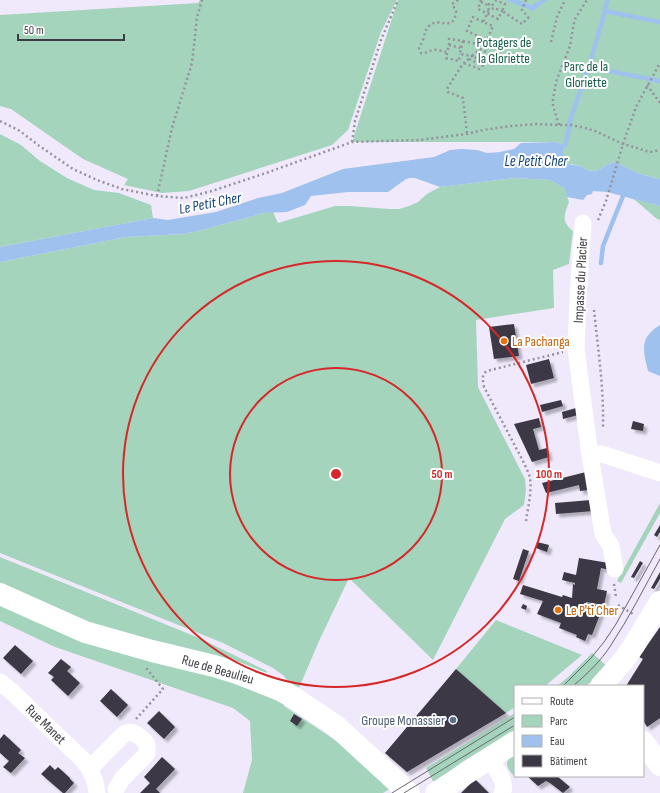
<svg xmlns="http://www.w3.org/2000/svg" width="660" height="793" font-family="'Sofia Sans Condensed',sans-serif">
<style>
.green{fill:#a4d4bc}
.water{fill:#9ec1ee}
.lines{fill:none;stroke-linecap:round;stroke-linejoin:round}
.stream{stroke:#9ec1ee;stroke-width:4.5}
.building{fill:#3c3745;filter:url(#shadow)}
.path{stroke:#96919d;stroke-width:2.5;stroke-dasharray:2 3;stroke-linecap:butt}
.street{stroke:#fff;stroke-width:17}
.secondary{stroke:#fff;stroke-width:22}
.tram{stroke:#6a6670;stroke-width:1}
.ring{fill:none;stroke:#d62828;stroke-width:2}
.food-dot{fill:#e8710a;stroke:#fff;stroke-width:1.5}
.service-dot{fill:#5c6f8a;stroke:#fff;stroke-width:1.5}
.labels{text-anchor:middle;stroke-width:4;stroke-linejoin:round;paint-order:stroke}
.park-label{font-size:14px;fill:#166045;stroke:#fff}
.street-label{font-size:14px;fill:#3e3b42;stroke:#fff}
.food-label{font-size:14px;fill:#c56008;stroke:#fff;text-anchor:start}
.service-label{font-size:14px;fill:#4e5e75;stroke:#fff;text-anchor:end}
.water-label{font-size:15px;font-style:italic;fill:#114076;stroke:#fff}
.centre{fill:#d62828;stroke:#fff;stroke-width:2}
.ring-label{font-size:12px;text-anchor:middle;font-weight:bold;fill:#d62828;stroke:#fff;stroke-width:4;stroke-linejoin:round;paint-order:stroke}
</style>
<defs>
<filter id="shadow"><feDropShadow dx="3.5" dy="3.5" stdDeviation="1" flood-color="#0004"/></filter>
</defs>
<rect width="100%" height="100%" fill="#f0e9fb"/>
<path class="green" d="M200,0H397L381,32L348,130L332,145L189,191L162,193L124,185L128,179L83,159L11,109L0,106V15L198,3Z
M398,0H660V179L640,174L615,162C607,163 601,171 592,171C587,171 584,168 580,166C571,163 571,167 563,159V151L566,145L555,142H352Z
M0,134L21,145L40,161L67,178L94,190L119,193L151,205L153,218L0,247Z
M514,178L550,180L564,188L569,202C564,215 561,222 573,231L569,264L553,270L554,308L476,320L478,387L525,479L526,490L524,505L505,519L433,660L349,578L319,641L299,688L292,687L284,676L273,668L223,643L0,553V262L126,237L184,234L202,230L254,216L262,213L273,212L278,223L335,206H349L390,209H399L409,206L418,202L427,194L440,187Z
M624,196L660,206V220L657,219L635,200Z
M660,503V513L621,583L617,581Z
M0,557L199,638L267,671L264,683L280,690L284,706L335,740L393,787L383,793H243L252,760L250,721L233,708L55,647L0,621Z
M496,620L582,655L545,686H515V707L506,713L456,669Z
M592,653L607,666L597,678L585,686H557L567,678Z
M515,713V730L462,762L434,783L426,768Z
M515,756V776H518L516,778C512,774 503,765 509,759C510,758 513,757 515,756Z"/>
<path class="water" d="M505,0H518L530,5H532L541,0H548L533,11Z
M555,142L566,145L563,151V159C571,167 571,164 580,166C584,168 587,171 592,171C601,171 607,163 615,162L640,174L660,179V206L607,192L593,191L592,194L587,195L583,200L567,197L564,188L550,180L514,178L440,187L415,178H410L406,179L388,192H348L311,196L305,205L287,212L262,213L254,216L202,230L184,234L126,237L0,262V247L153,218L168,220L216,212L258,198L282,193L343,169L434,157L450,150L461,149L477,150L487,153L500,152L514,149L521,143Z
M660,325V376L648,371C643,350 639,338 660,325Z"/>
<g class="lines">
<path class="stream" d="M605,11L660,22
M589,67L660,81
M565,145L569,130L570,120L589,67L605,11L607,0
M601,263L603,246L625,191"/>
</g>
<path class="building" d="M514,324L519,356L494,359L489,327Z
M549,359L554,378L531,384L526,365Z
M561,400L563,406L542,412L540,405Z
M576,408L578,415L563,419L562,412Z
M539,418L541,427L533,429L539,450L547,448L549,457L532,462L514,424Z
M633,421L644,424L643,431L631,429Z
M586,472L589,490L580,491L579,485L546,493L542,483Z
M591,500L594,511L556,514L555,503Z
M660,525V532L657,537L654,535Z
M537,542L549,545L547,552L536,548Z
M523,549L529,551L519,581L513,579Z
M579,558L609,563L610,570L601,568L597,589L607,591L604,605L586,602V603L603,607L592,635L588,634L585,641L576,637L577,635L559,628L561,623L537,614L543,601L520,594L523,585L562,597L563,595L572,598L573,584L575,585V583L562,580L564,572L576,575Z
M640,561L643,563L634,578L631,577Z
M660,572V579L654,589L651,588Z
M523,604L527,606L526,610L521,608Z
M660,627V718L647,727L643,720V686H626L643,659L639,657Z
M15,645L33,661L21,674L3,658Z
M61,659L71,667L67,671L80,683L68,696L51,680L54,677L48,673Z
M456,669L506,713L407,772L385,753Z
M111,689L128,705L117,717L100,701Z
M159,711L175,727L164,739L147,723Z
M294,714L302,719L297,726L290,721Z
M4,734L21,750L18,753L25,758L11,773L3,767L9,761L0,753V739Z
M162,757L175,769L156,789L160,793H140L150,783L144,777Z
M50,765L55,770L58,767L70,778V779L74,783L65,793H63L41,774Z
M527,776H557L570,787L563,793L550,783L546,781L538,786Z
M475,779L489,793H461Z"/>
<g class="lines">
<path class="path" d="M458,0L452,4L456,11C454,33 440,17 430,25C425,29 425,34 423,40C422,43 420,45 419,48L421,53C426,54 428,51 434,50C438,49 443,52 447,52L449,45L461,48L460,54L472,56L462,65L447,89L448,92L463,98L467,134
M481,0L478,9L498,19L502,11L494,8
M495,0L505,4L502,11L522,24L528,18V17L522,10L526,0
M481,2L487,5L489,10L494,8L492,3L487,5
M483,22L473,17L467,31L487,40L493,26L483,22L489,10
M463,41L477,44
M551,42L557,17L565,0
M449,45V39L463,41L461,48
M476,52L490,59
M447,53L446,58L459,61L460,54
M469,59L483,66
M464,63L479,69L494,56L480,49L472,56L487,63
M647,85L660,103
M0,121L20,131L38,145L73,169L97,180L122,189L157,196L184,198L212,191L266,173L352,142L419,140L467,134L483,130L511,126L536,124L559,125H572L585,128L595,131L623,144L650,152L660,150
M559,125L553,106V99L556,82L570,46L573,28L575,19L587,0
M352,142L355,121L381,40L398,0
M157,196L172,128L192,63L197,17L202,0
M598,220L606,201L623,144L636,107L660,63
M594,310C598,349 604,389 603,428
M526,521C528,507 532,492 530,478C529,473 526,468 524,463L484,387C483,380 481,375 487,371L563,352
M614,584L616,597
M618,605L633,614
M136,719L163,689L147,669V668"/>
<path class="street" d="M583,223L578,298L576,349L590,455L603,534L611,546L615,569
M590,455L602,454L660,473
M0,682L10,690L84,761C92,771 96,780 97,793
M489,758C495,767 508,782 502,793
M90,769L101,757L124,734C133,729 141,737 147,744V753L144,757L122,779L116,789"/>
<path class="secondary" d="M0,594L85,632L152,651L214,666L237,673L280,690L293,697L336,726L409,793
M601,686L624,660L633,647L660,602
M643,742L660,765
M436,793L515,742"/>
<path class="tram" d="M563,686L591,658L604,642L616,624L660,545
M573,686C587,674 601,661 611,645C629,618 644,588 660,559
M392,793L515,717
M404,793L515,725"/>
</g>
<g class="ring">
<circle cx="336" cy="474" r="106"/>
<circle cx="336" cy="474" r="213"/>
</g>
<g class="food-dot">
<circle cx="504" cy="341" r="4"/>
<circle cx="558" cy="610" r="4"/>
</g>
<circle class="service-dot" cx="453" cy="720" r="4"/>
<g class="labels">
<g class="park-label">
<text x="504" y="47">Potagers de<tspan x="504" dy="16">la Gloriette</tspan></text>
<text x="586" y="71">Parc de la<tspan x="586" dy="16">Gloriette</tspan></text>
</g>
<g class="street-label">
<text transform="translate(580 280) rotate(-87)" y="5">Impasse du Placier</text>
<text transform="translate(218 669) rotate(16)" y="5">Rue de Beaulieu</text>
<text transform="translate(46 724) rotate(44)" y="5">Rue Manet</text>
</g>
<g class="food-label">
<text x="512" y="346">La Pachanga</text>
<text x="566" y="615">Le P'ti Cher</text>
</g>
<g class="service-label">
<text x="445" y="725">Groupe Monassier</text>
</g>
<g class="water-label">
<text x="536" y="166">Le Petit Cher</text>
<text transform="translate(210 203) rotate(-11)" y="5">Le Petit Cher</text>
</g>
</g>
<circle cx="336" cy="474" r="6" class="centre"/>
<g class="ring-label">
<text x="442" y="478">50 m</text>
<text x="549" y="478">100 m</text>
</g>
<rect x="514" y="685" width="130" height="92" fill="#ffffff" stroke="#b2b1b3"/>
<rect x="522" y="698" width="20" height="6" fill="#ffffff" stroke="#b2b1b3"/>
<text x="550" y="705" font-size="12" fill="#3e3b42">Route</text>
<rect x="522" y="715" width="20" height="12" fill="#a4d4bc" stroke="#b2b1b3"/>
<text x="550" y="725" font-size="12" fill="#3e3b42">Parc</text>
<rect x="522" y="735" width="20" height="12" fill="#9ec1ee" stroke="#b2b1b3"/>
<text x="550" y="745" font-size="12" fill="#3e3b42">Eau</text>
<rect x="522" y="755" width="20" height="12" fill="#3c3745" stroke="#b2b1b3"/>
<text x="550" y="765" font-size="12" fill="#3e3b42">Bâtiment</text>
<path d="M18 34v6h106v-6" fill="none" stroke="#3e3b42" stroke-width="2"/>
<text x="24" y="34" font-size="12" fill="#3e3b42" stroke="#ffffff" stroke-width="3" paint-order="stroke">50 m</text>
</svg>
